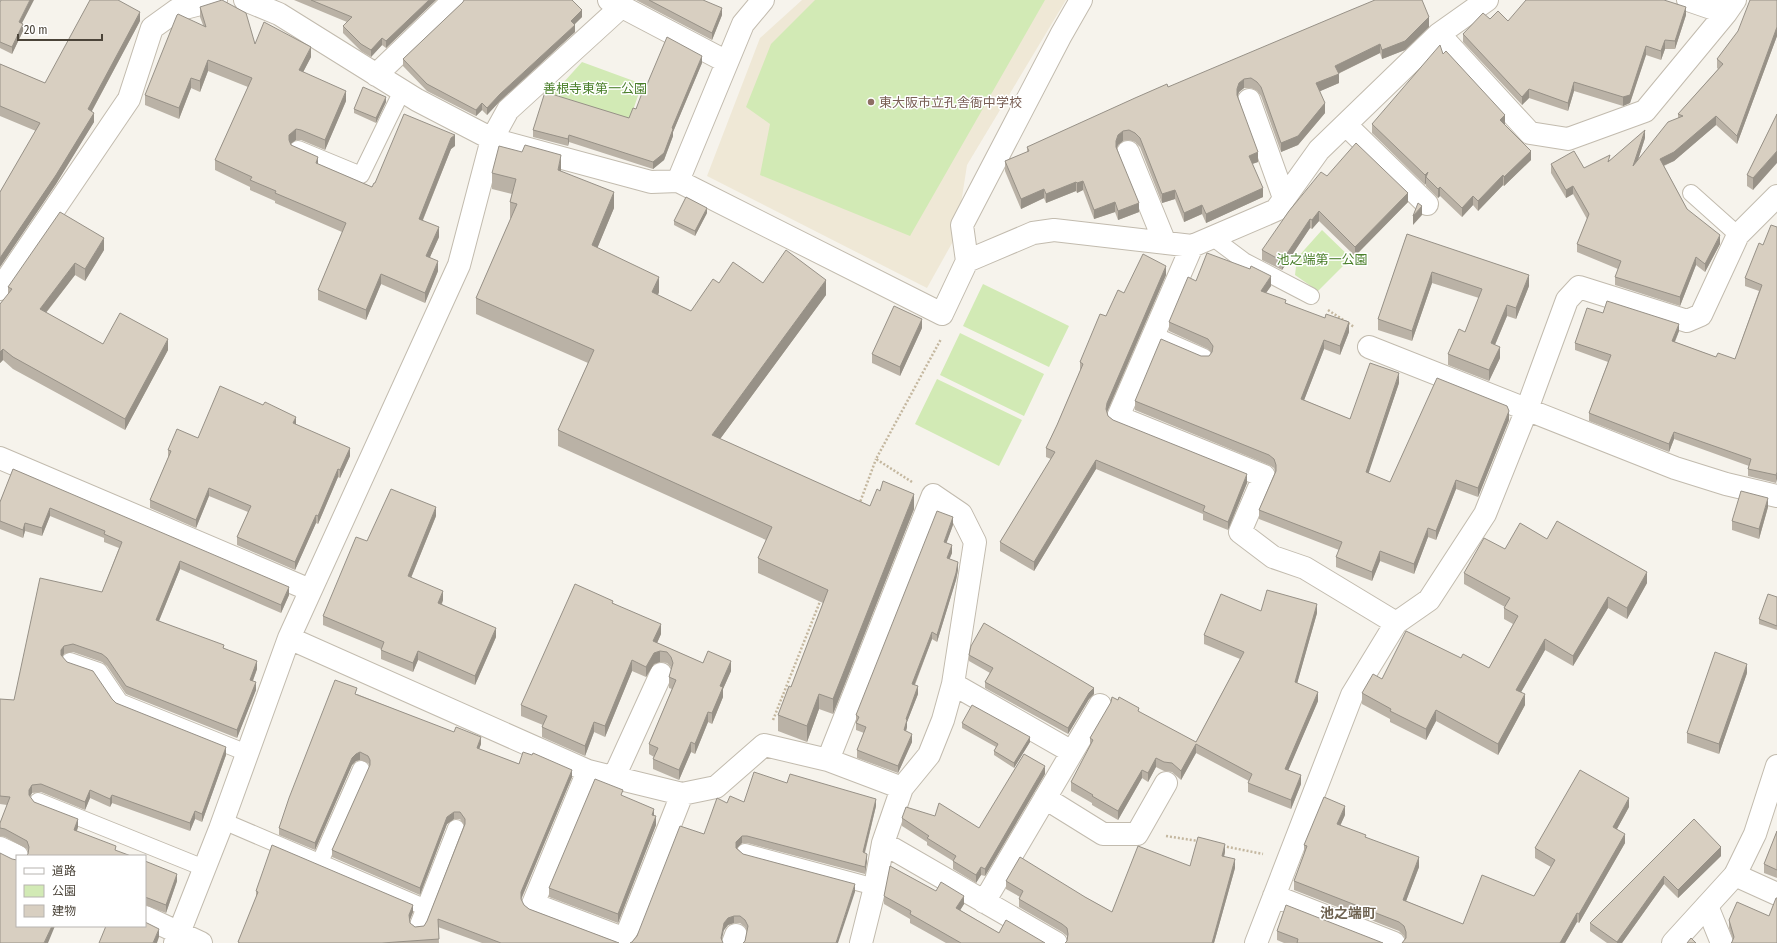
<svg xmlns="http://www.w3.org/2000/svg" width="1777" height="943" font-family="'Fira Sans Condensed','Noto Sans JP',sans-serif">
<style>
.education{fill:#efe8d6}
.green{fill:#d2eab5}
.lines{fill:none;stroke-linecap:round;stroke-linejoin:round}
.service-casing{stroke:#c2bbae;stroke-width:18}
.minor-casing{stroke:#c2bbae;stroke-width:24}
.tertiary-casing{stroke:#c2bbae;stroke-width:24}
.path{stroke:#c4b79f;stroke-width:2.5;stroke-dasharray:2 2;stroke-linecap:butt}
.service{stroke:#fff;stroke-width:16}
.minor{stroke:#fff;stroke-width:22}
.tertiary{stroke:#fff;stroke-width:22}
.wall{fill:#bab2a6}
.shaded-wall{fill:#979187}
.building{fill:#d8cfc1;stroke:#979187}
.education-dot{fill:#8d6e63;stroke:#fff;stroke-width:1.5}
.labels{text-anchor:middle;stroke-width:3;stroke-linejoin:round;paint-order:stroke}
.park-label{font-size:13px;fill:#4a7f2a;stroke:#fff}
.education-label{font-size:13px;fill:#785e54;stroke:#fff;text-anchor:start}
.neighbourhood-label{font-size:14px;font-weight:bold;fill:#6e6250;stroke:#fff}
</style>
<rect width="100%" height="100%" fill="#f6f3ec"/>
<path class="education" d="M802,0H1066L967,165L956,236L927,288L707,176L760,38Z"/>
<path class="green" d="M815,0H1045L910,236L760,175L770,124L746,107L771,44Z
M582,62L642,84L629,122L553,94Z
M1322,230L1351,258L1318,291L1295,275L1297,258Z
M983,284L1069,326L1049,367L963,326Z
M960,333L1044,374L1024,416L940,375Z
M937,379L1022,420L999,466L915,424Z"/>
<g class="lines">
<defs>
<path id="service" d="M298,149L361,175L402,91
M1691,193L1738,235
M1212,237L1244,261L1311,296
M1154,335L1204,357
M70,661L99,671L120,702L247,753
M38,801L204,868
M223,821L424,907
M745,852L875,887
M320,862L361,769
M418,925L456,828"/>
<path id="minor" d="M245,0L279,14L417,100L492,139L508,110L621,7
M609,0L727,62
M763,0L743,24L678,181L942,314L967,261L962,225L1061,35L1081,0
M1688,0L1726,13
M1439,34L1530,133L1568,139L1645,111L1726,13L1735,0
M376,75L454,0
M1249,100L1284,198
M1346,125L1427,204
M1128,152L1165,243
M1192,246L1118,417L1264,476L1240,532L1273,557L1305,568L1396,623
M967,261L1033,233L1054,230L1192,246L1276,210L1319,150L1439,34L1487,0
M0,289L129,99L152,28L177,10L216,0
M1369,347L1675,468L1726,484L1777,496
M0,458L310,590
M289,638L588,771L682,794L716,787L764,745L828,760L902,788
M953,684L1072,752
M828,760L933,495L961,514L975,542L953,684L943,720L929,755L902,788L883,843L875,887L861,943
M588,771L533,904L625,939L682,794
M614,777L661,674
M1045,798L1103,834H1137L1166,783
M883,843L1056,943
M0,848L17,856
M1735,875L1777,894
M1274,896L1394,943
M984,902L1100,705
M1707,906L1722,943
M145,917L201,943
M175,943L220,829L289,638L459,265L492,139L651,182L678,181
M733,943L736,935
M1256,943L1352,695L1396,623L1429,600L1485,514L1527,409L1567,300L1579,287L1687,321L1701,315L1738,235L1777,196"/>
<path id="tertiary" d="M1673,943L1735,875L1755,834L1777,766"/>
</defs>
<use href="#service" class="service-casing"/>
<use href="#minor" class="minor-casing"/>
<use href="#tertiary" class="tertiary-casing"/>
<path class="path" d="M1328,310L1354,327
M912,482L876,459L941,339
M859,505L876,459
M773,720L821,599
M1166,836L1198,841
M1223,846L1263,854"/>
<use href="#service" class="service"/>
<use href="#minor" class="minor"/>
<use href="#tertiary" class="tertiary"/>
</g>
<path class="wall" d="M294,0H436L386,48L382,45L371,57L361,51L343,33V26L347,22Z
M636,0H703L722,15L712,40Z
M1777,0V36L1737,144L1716,125L1674,161L1664,166L1687,209L1720,244L1705,272L1696,265L1680,306L1615,285V277L1618,269L1577,252V244L1587,219L1573,194L1566,198L1551,173V164L1584,168L1610,160L1645,138L1638,160L1678,118V114L1718,69L1717,68V59Z
M0,2L21,24L23,31L12,54L0,48Z
M463,2L582,17L574,24L575,32L500,101L487,115L482,110L476,116L427,91L403,66V59Z
M200,7L255,44L311,57L303,72L346,101L325,150L301,140H296L290,144L318,164L372,187L375,183L455,146L451,149L423,220L439,237L430,257L438,271L425,303L381,284L366,320L318,300V290L342,232L275,203V201L250,190V187L215,170V160L248,87L208,71L200,92L191,88L179,119L145,105V95L203,25L200,17Z
M1686,15L1675,49H1665L1661,60L1646,55L1630,103L1623,106L1574,91L1568,111L1529,98L1522,105L1463,42V34L1490,19L1508,21Z
M140,21L92,111L94,122L56,184L0,267V192L36,131L0,116V64L45,83Z
M1429,27L1405,50L1382,59L1380,53L1338,74L1339,83L1320,91L1325,113L1298,145L1281,152L1261,96L1257,91L1251,88H1244L1239,92L1238,96L1258,162L1252,164L1263,197L1206,223L1202,214L1184,222L1175,199L1162,203L1140,147L1135,142L1129,140L1123,141L1118,145L1117,148L1139,212L1118,220L1115,212L1094,219L1083,190L1077,193L1076,191L1046,203L1044,198L1021,209L1005,171V161L1027,152V147L1168,87Z
M1443,54L1505,124H1504L1531,160L1504,186L1503,185L1478,211L1473,205L1462,217L1440,196L1438,198L1426,186V183L1425,185L1372,133V124Z
M702,63L673,132V136L664,160L653,169L569,142L568,146L533,137V130L629,118L636,109L643,94Z
M386,102L376,123L354,113V109Z
M1777,114L1753,190L1747,186V175Z
M522,152L561,171L614,208L597,248L659,292L658,295L691,311L719,283H763L826,295L720,439L870,506L914,509L833,714L819,709L807,742L778,731V715L791,687L823,603L758,573V558L766,540L558,446V430L588,363L476,314V298L511,218H510V202L512,194L492,189V173Z
M1327,176L1408,202L1355,256L1319,221L1312,229L1310,228L1282,270L1262,260V250Z
M707,213L695,236L674,225V221Z
M1777,227L1776,483L1748,476V469L1749,466L1674,439L1669,452L1589,421V413L1608,362L1575,350V343L1603,313L1679,331L1675,342L1716,357L1735,359L1759,291L1745,286V278L1763,245Z
M1407,234L1529,286L1516,319L1507,316L1495,345L1500,358L1489,381L1448,365V354L1465,332L1479,298L1432,283L1412,341L1378,330V319Z
M104,250L85,281L75,275L46,313L103,344L168,350L125,430L13,369L3,360L0,363V304L8,295V287Z
M1166,275L1107,412L1108,416L1113,420L1247,483L1228,530L1203,520V514L1096,469L1034,571L1000,551V542L1051,459L1046,457V448L1057,425L1080,371V362L1106,316L1124,293Z
M1196,281L1271,286L1266,293L1286,303L1349,332L1340,355L1324,349L1304,400L1350,419L1399,383L1368,473L1390,482L1509,420L1478,497L1456,489L1436,540L1428,537L1414,574L1380,561L1372,581L1336,567V557L1339,550L1259,519V510L1275,472L1274,468L1269,465L1135,410V401L1201,356H1209L1211,353L1208,349L1169,331V322Z
M922,328L900,376L872,363V354Z
M263,405L350,456L340,478L338,477L318,524L316,523L295,570L237,545V537L248,512L209,496L196,528L150,508V500L168,458V450L198,438Z
M13,469L289,595L281,613L180,569L159,621L224,648L257,669L253,681L256,690L237,738L126,694L107,666L102,662L73,652L64,654L62,657L67,662L116,703L226,755L202,822L195,819L190,831L112,803L110,807L90,798L85,810L41,792L32,793L30,797L34,802L78,827L77,831L28,854V852L27,849L5,837L0,836V823L7,805L0,804V699L14,700L102,592L119,548L104,542V538L50,516L42,536L25,531L23,538L0,529V502Z
M1768,507L1759,539L1732,530V521Z
M436,516L411,578L443,600L442,604L496,637L475,685L418,660L413,672L381,659V649L323,625V616L367,541Z
M953,525L946,543L952,553L949,559L958,570L956,580L937,642L932,639L915,685L918,694L907,722V727L906,731L912,742L898,773L857,758V750L864,733L856,730V715Z
M1547,539L1647,583L1627,619L1608,608L1573,666L1545,650L1521,692L1525,705L1498,755L1436,721L1426,740L1390,722V719L1362,704V693L1382,679L1461,658L1489,668L1513,624L1504,619V608L1505,607L1464,584V573L1505,549Z
M1777,597V630L1759,624V619Z
M613,603L661,634L657,643L703,663L731,671L723,689V697L712,724L708,722L695,754L691,752L679,780L653,769V759L654,757L649,754V744L672,689L669,688V677L672,668L667,663L660,662L654,664L646,677L632,671L605,737L594,732L585,756L542,737V727L543,725L521,716V705Z
M1261,611L1317,613L1297,683L1318,701L1288,770L1301,784L1291,809L1248,792V783L1249,781L1196,753L1181,780L1172,772L1164,771L1156,767L1148,782L1142,778L1118,820L1092,805V803L1071,791V782L1090,747V738L1196,742L1240,659L1204,644V635Z
M969,655L1094,694L1089,699L1068,734L985,688V682L990,673L969,661Z
M1747,673L1719,754L1687,743V733Z
M357,694L481,744L479,749L519,764L572,777L521,900L524,905L529,909L619,943H482L438,927L439,943H238L256,898V891L413,912L410,920V923L415,927L424,926L427,921L464,825L460,819H454L447,824L420,895L332,857V850L370,766L368,763L360,760L356,761L352,765L315,850L279,835V828Z
M962,723L1030,742L1014,768L994,755V751L996,747L962,728Z
M1045,774L985,876L981,875L976,883L953,869V861L927,845V842L902,826V818L979,828Z
M787,783L876,806L865,853L867,861L865,874L747,843H742L737,848L743,854L855,892L745,941L747,931L745,927L740,923H734L728,925L724,930L632,942L704,834L727,803L744,802Z
M623,796L656,825L618,923L549,897V888Z
M1629,807L1617,829L1625,843L1579,923L1577,922L1565,943H1402L1405,939L1404,936L1399,931L1294,890V881L1304,853V845L1345,815L1340,825L1366,838L1419,867L1406,901L1463,924L1534,896L1551,867L1535,858V848Z
M1694,819L1721,856L1678,898L1664,884L1622,943H1607L1590,931V923Z
M1777,831V878L1764,873V864Z
M1225,852L1224,857L1235,868L1214,943H1065L1067,941V936L1062,932L1019,907V899L1020,897L1006,889V881L1085,897L1112,912L1190,866Z
M145,861L177,881L166,913L145,905Z
M936,891L964,904L960,910L999,933L1045,943H946L910,923V919L884,904V896Z
M1769,916L1777,943L1732,942L1733,940L1729,928V920Z
M1277,931L1383,943H1284L1277,940Z"/>
<path class="shaded-wall" d="M30,0H34L19,29V22Z
M429,0H436L386,48V41Z
M1686,7V15L1675,49V41Z
M722,8V15L712,40V33Z
M582,10V17L571,28V21Z
M140,12V21L88,118V109Z
M1429,17V27L1405,50L1382,59V50Z
M23,24V31L12,54V47Z
M575,25V32L500,101L487,115V108L500,94Z
M1777,27V36L1737,144V136Z
M382,38V45L371,57V50Z
M1665,40V49L1661,60V51Z
M1380,44V53L1335,75V66Z
M1646,46V55L1630,103L1623,106V97Z
M311,47V57L299,80V70Z
M702,56V63L673,132V136L664,160L653,169V162L672,128Z
M208,60V71L200,92V81Z
M1339,74V83L1316,93V83Z
M191,78V88L179,119V108Z
M1244,79V88L1239,92L1237,98V89L1239,83Z
M1574,82V91L1568,111V103Z
M1529,89V98L1522,105V97Z
M346,91V101L325,150V140Z
M386,97V102L376,123V118Z
M482,103V110L476,116V110Z
M1325,103V113L1298,145L1281,152V143Z
M94,113V122L56,184L0,267V258Z
M1505,115V124L1500,129V120Z
M1716,116V125L1674,161L1660,167V159Z
M296,129V140L289,145V135Z
M1645,130V138L1633,175V166Z
M1123,131V141L1118,145L1116,150V141L1118,135Z
M455,135V146L451,149L419,229V219L451,138Z
M569,135V142L568,146V139Z
M1531,151V160L1504,186V177Z
M1777,151V163L1753,190V178Z
M1258,152V162L1249,165V156Z
M561,155V171L558,185V170Z
M318,157V168L316,163Z
M1428,172L1426,177V183L1425,185V175Z
M1503,175V185L1478,211V201Z
M1083,181V190L1077,193V183Z
M1076,182V191L1046,203V194Z
M1573,186V194L1566,198V190Z
M1440,187V196L1438,198V189Z
M1263,188V197L1206,223V214Z
M1044,189V198L1021,209V199Z
M1175,190V199L1162,203V194Z
M614,192V208L592,261V245Z
M1408,193V202L1355,256V247Z
M1473,196V205L1462,217V208Z
M1115,202V212L1094,219V210Z
M1139,203V212L1118,220V211Z
M1202,205V214L1184,222V213Z
M1422,206V215L1413,225V216Z
M707,208V213L695,236V231Z
M1319,211V221L1312,229V220Z
M1310,219V228L1282,270V261Z
M439,227V237L426,266V256Z
M1720,235V244L1705,272V264Z
M104,238V250L85,281V269Z
M1696,257V265L1680,306V297Z
M438,261V271L425,303V293Z
M75,263V275L40,320V309Z
M1166,266V275L1107,412L1106,409L1107,403Z
M1432,272V283L1412,341V331Z
M381,274V284L366,320V310Z
M1529,275V286L1516,319V308Z
M1271,276V286L1261,300V291Z
M659,277V292L652,308V292Z
M826,280V295L712,450V435Z
M1507,305V316L1491,354V343Z
M922,319V328L900,376V367Z
M1349,322V332L1340,355V346Z
M1679,324V331L1672,348V341Z
M168,339V350L125,430V419Z
M1324,340V349L1301,408V399Z
M1500,347V358L1489,381V370Z
M3,349V360L0,363V352Z
M1399,373V383L1366,481V472Z
M1509,411V420L1478,497V488Z
M296,417V425L293,423Z
M1674,432V439L1669,452V444Z
M350,448V456L340,478V470Z
M1096,460V469L1034,571V562Z
M338,469V477L318,524V516Z
M1777,472V479L1776,483V475Z
M1247,474V483L1228,530V522Z
M1456,480V489L1436,540V531Z
M209,488V496L196,528V520Z
M914,494V509L833,714V699Z
M1768,498V507L1759,539V529Z
M436,507V516L408,585V576Z
M50,508V516L42,536V528Z
M316,515V523L295,570V562Z
M953,517V525L944,550V542Z
M25,523V531L23,538V530Z
M1428,528V537L1414,574V564Z
M952,545V553L947,566V558Z
M1380,551V561L1372,581V572Z
M180,561V569L156,628V620Z
M958,562V570L956,580L937,642V635Z
M1647,572V583L1627,619V608Z
M289,587V595L281,613V605Z
M443,591V600L438,612V603Z
M1608,597V608L1573,666V656Z
M1317,604V613L1295,691V682Z
M661,624V634L653,652V641Z
M496,628V637L475,685V676Z
M932,632V639L912,691V684Z
M1545,639V650L1516,701V690Z
M64,646V654L61,658V650Z
M418,651V660L413,672V663Z
M660,651V662L654,664L646,677V667L654,653Z
M632,660V671L605,737V726Z
M257,661V669L250,688V680Z
M731,661V671L723,689V697L712,724V713L720,686Z
M1747,664V673L1719,754V744Z
M256,682V690L237,738V730Z
M918,686V694L907,722V727L904,738V730L906,719Z
M1094,688V694L1089,699L1068,734V728L1089,693Z
M1318,692V701L1285,778V769Z
M819,694V709L807,742V726Z
M1525,694V705L1498,755V744Z
M1436,710V721L1426,740V729Z
M708,712V722L695,754V744Z
M594,722V732L585,756V746Z
M912,734V742L898,773V766Z
M481,737V744L477,755V748Z
M1030,737V742L1014,768V763Z
M691,742V752L679,780V770Z
M1196,744V753L1181,780V771Z
M226,747V755L202,822V814Z
M360,752V760L356,761L352,765L315,850V843L352,758L356,754Z
M1156,758V767L1148,782V773Z
M1045,766V774L985,876V869Z
M572,770V777L521,899V906V892Z
M1142,770V778L1118,820V811Z
M1301,775V784L1291,809V800Z
M32,785V793L29,798V790Z
M90,790V798L85,810V802Z
M112,795V803L110,807V799Z
M1629,798V807L1613,836V827Z
M876,799V806L863,859V852Z
M1345,806V815L1337,833V824Z
M654,809V817L652,815Z
M195,811V819L190,831V823Z
M454,812V819L447,824L420,895V888L447,817Z
M656,816V825L618,923V914Z
M78,819V827L74,838V830Z
M1625,834V843L1579,923V914Z
M742,836V843L736,849V842Z
M1225,844V852L1222,864V856Z
M1721,847V856L1678,898V890Z
M867,854V861L865,874V867Z
M1419,857V867L1403,909V900Z
M1235,859V868L1214,943H1212Z
M981,867V875L976,883V875Z
M177,874V881L166,913V905Z
M1664,876V884L1622,943H1617V942Z
M855,884V892L838,943H836Z
M964,896V904L956,917V908Z
M413,905V912L409,922V915Z
M1577,913V922L1565,943H1560Z
M734,916V923L728,925L724,930L721,943V938L724,923L728,918Z
M52,926H55L48,943H44Z
M159,929V937L157,943H153Z"/>
<path class="building" d="M1,0H30L19,22L23,24L12,47L0,42V2Z
M90,0H118L140,12L88,109L94,113L56,175L0,258V192L40,123L0,106V64L45,83Z
M222,0L246,13L255,44L264,22L311,47L299,70L346,91L325,140L301,130L296,129L289,135V140L291,145L318,157L316,163L372,187L374,183H375L404,114L455,135L451,138L419,219L439,227L426,256L438,261L425,293L381,274L366,310L318,290L346,223L275,193L276,191L250,180L252,177L215,160L252,78L208,60L200,81L191,78L179,108L145,95L177,15L178,14L206,27L200,7Z
M311,0H429L386,41L382,38L371,50L361,44L343,26L352,17Z
M464,0H572L582,10L571,21L575,25L500,94L487,108L482,103L476,110L427,84L403,59L463,2Z
M649,0H703L722,8L712,33Z
M1375,0H1422L1429,17L1405,41L1382,50L1380,44L1335,66L1339,74L1316,83L1325,103L1298,136L1281,143L1261,87L1257,82L1251,78L1244,79L1239,83L1237,89V95L1258,152L1249,156L1263,188L1206,214L1202,205L1184,213L1175,190L1162,194L1140,138L1135,133L1129,130L1123,131L1118,135L1116,141V147L1139,203L1118,211L1115,202L1094,210L1083,181L1077,183L1076,182L1046,194L1044,189L1021,199L1005,161L1029,151L1027,147L1135,98L1167,84L1168,87L1346,12Z
M1526,0H1664L1686,7L1675,41L1665,40L1661,51L1646,46L1630,95L1623,97L1574,82L1568,103L1529,89L1522,97L1463,34L1483,13L1490,19L1498,11L1508,21Z
M1750,0H1777V27L1737,136L1716,116L1674,152L1660,159L1687,209L1720,235L1705,264L1696,257L1680,297L1615,277L1621,261L1577,244L1589,214L1573,186L1566,190L1551,164L1574,151L1584,168L1610,155L1608,162L1645,130L1633,166L1668,122L1683,116L1678,114L1723,64L1717,59L1738,31Z
M667,37L702,56L672,128L673,129L664,153L653,162L569,135L568,139L533,130L545,92L629,118L633,108L636,109L642,93L643,94Z
M1440,45L1443,54L1446,51L1505,115L1500,120L1531,151L1504,177L1503,175L1478,201L1473,196L1462,208L1440,187L1438,189L1426,177L1428,172L1425,175L1372,124Z
M363,87L386,97L376,118L354,109Z
M1777,114V151L1753,178L1747,175Z
M1356,143L1408,193L1355,247L1319,211L1312,220L1310,219L1282,261L1262,250L1289,211L1321,172L1327,176Z
M525,145L561,155L558,170L614,192L592,245L659,277L652,292L691,311L713,279L719,283L733,262L763,283L786,250L826,280L712,435L870,506L877,489L880,491L883,481L914,494L833,699L819,694L807,726L778,715L789,686L791,687L828,590L758,558L772,527L558,430L594,350L476,298L517,204L510,202L516,179L492,173L499,146L522,152Z
M686,197L707,208L695,231L674,221Z
M1418,203L1422,206L1413,216Z
M60,212L104,238L85,269L75,263L40,309L103,344L120,313L168,339L125,419L13,357L3,349L0,352V304L12,289L8,287Z
M1771,225L1777,227V472L1776,475L1748,469L1751,459L1674,432L1669,444L1589,413L1611,355L1575,343L1587,308L1603,313L1607,301L1679,324L1672,341L1716,357L1718,353L1735,359L1762,285L1745,278L1759,243L1763,245Z
M1407,234L1529,275L1516,308L1507,305L1491,343L1500,347L1489,370L1448,354L1459,329L1465,332L1482,289L1432,272L1412,331L1378,319Z
M1207,253L1250,269L1251,266L1271,276L1261,291L1286,300L1285,303L1325,318L1326,314L1349,322L1340,346L1324,340L1301,399L1350,419L1370,363L1399,373L1366,472L1390,482L1437,378L1507,406L1509,411L1478,488L1456,480L1436,531L1428,528L1414,564L1380,551L1372,572L1336,557L1342,542L1259,510L1276,471V465L1274,459L1269,455L1135,401L1161,339L1201,356H1209L1212,352L1213,346L1208,339L1169,322L1188,277L1196,281Z
M1143,254L1166,266L1107,403L1106,409L1108,416L1113,420L1247,474L1228,522L1203,511L1205,506L1096,460L1034,562L1000,542L1055,452L1046,448L1057,425L1083,364L1080,362L1100,314L1106,316L1118,290L1124,293Z
M894,306L922,319L900,367L872,354Z
M220,386L263,405L265,402L296,417L293,423L350,448L340,470L338,469L318,516L316,515L295,562L237,537L251,506L209,488L196,520L150,500L171,451L168,450L177,429L198,438Z
M13,469L289,587L281,605L180,561L156,620L224,645L223,648L257,661L250,680L256,682L237,730L126,686L107,658L102,654L73,644L64,646L61,650V655L67,662L93,671L112,699L116,703L226,747L202,814L195,811L190,823L112,795L110,799L90,790L85,802L41,784L32,785L29,790V795L34,802L78,819L74,830L116,846L115,850L131,856H26L28,854L29,847L27,841L5,829L0,828V823L10,797L0,796V699L14,700L40,578L102,592L122,542L104,534L105,531L50,508L42,528L25,523L23,530L0,521V502Z
M391,489L436,507L408,576L443,591L438,603L496,628L475,676L418,651L413,663L381,650L384,642L323,616L356,537L367,541Z
M1741,491L1768,498L1759,529L1732,521Z
M937,511L953,517L944,542L952,545L947,558L958,562L956,573L937,635L932,632L912,684L918,686L906,719L907,720L904,730L912,734L898,766L857,750L866,727L856,723L859,717L856,715Z
M1557,521L1647,572L1627,608L1608,597L1573,656L1545,639L1516,690L1525,694L1498,744L1436,710L1426,729L1390,711L1391,709L1362,693L1373,674L1382,679L1406,631L1461,658L1463,654L1489,668L1518,616L1504,608L1510,598L1464,573L1484,538L1505,549L1520,523L1547,539Z
M575,584L613,601L612,603L661,624L653,641L703,663L708,651L731,661L720,686L723,687L712,713L708,712L695,744L691,742L679,770L653,759L658,748L649,744L676,680L669,677L673,663L671,657L667,652L660,651L654,653L646,667L632,660L605,726L594,722L585,746L542,727L547,716L521,705Z
M1267,590L1317,604L1295,682L1318,692L1285,769L1301,775L1291,800L1248,783L1252,774L1196,744L1181,771L1172,763L1164,762L1156,758L1148,773L1142,770L1118,811L1092,796L1093,795L1071,782L1093,740L1090,738L1111,702L1112,697L1118,700L1119,697L1139,708L1138,711L1196,742L1244,652L1204,635L1221,594L1261,611Z
M1768,594L1777,597V626L1759,619Z
M984,623L1094,688L1089,693L1068,728L985,682L993,668L969,655L971,646Z
M1715,652L1747,664L1719,744L1687,733Z
M335,680L357,688L355,694L454,732L456,727L481,737L477,748L519,764L523,752L532,755L533,753L572,770L521,892V899L524,905L529,909L619,943H501L438,919L439,939L382,943H240L238,942L258,892L256,891L272,845L413,905L409,915L410,923L415,927L424,926L427,921L465,824V819L460,812H454L447,817L420,888L332,850L370,765V760L368,756L360,752L356,754L352,758L315,843L279,828L289,798Z
M972,705L1030,737L1014,763L994,751L998,744L962,723Z
M1024,754L1045,766L985,869L981,867L976,875L953,861L956,856L927,838L929,836L902,818L906,807L935,816L939,803L979,828Z
M1580,770L1629,798L1613,827L1625,834L1579,914L1577,913L1560,943H1402L1406,938V932L1404,926L1399,922L1294,881L1307,846L1304,845L1324,797L1345,806L1337,824L1366,835L1365,837L1419,857L1403,900L1463,924L1482,875L1534,896L1555,860L1535,848Z
M754,772L787,783L790,774L876,799L863,852L867,854L865,867L747,836H742L736,842V848L743,854L855,884L836,943H743L745,941L748,926L745,920L740,916H734L728,918L724,923L721,938L723,943H630L632,942L637,936L680,826L704,834L717,798L727,803L730,796L744,802Z
M595,779L623,790L621,795L654,809L652,815L656,816L618,914L549,888Z
M1694,819L1721,847L1678,890L1664,876L1617,942L1590,923Z
M1777,831V870L1764,864Z
M1198,837L1225,844L1222,856L1235,859L1212,943H1065L1067,941L1068,934L1067,928L1062,924L1019,899L1023,891L1006,881L1020,857L1085,897L1112,912L1138,846L1190,866Z
M0,853L12,859L17,860V926H52L44,943H0Z
M145,861L177,874L166,905L145,897Z
M890,866L936,891L941,882L964,896L956,908L999,933L1006,920L1045,943H961L910,914L911,911L884,896Z
M1776,898H1777V943H1731L1732,942L1734,937L1729,920L1737,902L1769,916Z
M1286,905L1383,943H1297L1298,939L1277,931Z
M145,922L159,929L153,943H99L106,926H145Z
M1691,938L1696,943H1687Z"/>
<circle class="education-dot" cx="871" cy="102" r="4"/>
<g class="labels">
<g class="park-label">
<text x="595" y="93">善根寺東第一公園</text>
<text x="1322" y="264">池之端第一公園</text>
</g>
<g class="education-label">
<text x="879" y="107">東大阪市立孔舎衙中学校</text>
</g>
<g class="neighbourhood-label">
<text x="1348" y="918">池之端町</text>
</g>
</g>
<rect x="16" y="855" width="130" height="72" fill="#ffffff" stroke="#b7b4b0"/>
<rect x="24" y="868" width="20" height="6" fill="#ffffff" stroke="#b7b4b0"/>
<text x="52" y="875" font-size="12" fill="#4b4439">道路</text>
<rect x="24" y="885" width="20" height="12" fill="#d2eab5" stroke="#b7b4b0"/>
<text x="52" y="895" font-size="12" fill="#4b4439">公園</text>
<rect x="24" y="905" width="20" height="12" fill="#d8cfc1" stroke="#b7b4b0"/>
<text x="52" y="915" font-size="12" fill="#4b4439">建物</text>
<path d="M18 34v6h84v-6" fill="none" stroke="#4b4439" stroke-width="2"/>
<text x="24" y="34" font-size="12" fill="#4b4439" stroke="#ffffff" stroke-width="3" paint-order="stroke">20 m</text>
</svg>
